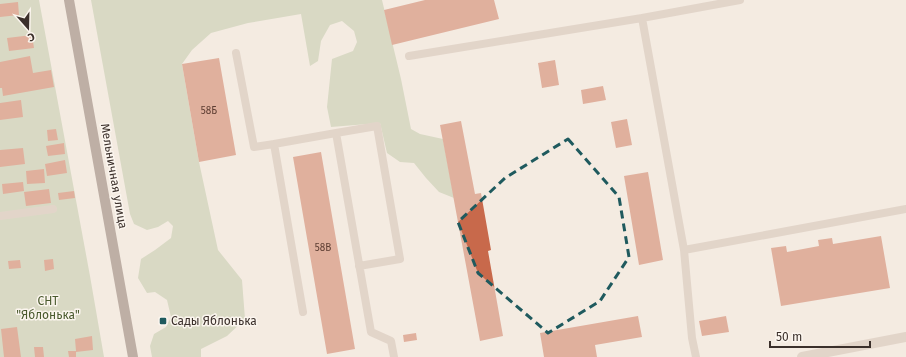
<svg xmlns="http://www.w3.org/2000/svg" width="906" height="357" font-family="'Fira Sans',sans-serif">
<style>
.green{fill:#b8c4a0}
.building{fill:#c8694b}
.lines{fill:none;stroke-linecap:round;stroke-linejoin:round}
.lane{stroke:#cdbbac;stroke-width:8}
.street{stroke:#cdbbac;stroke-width:10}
.primary{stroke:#7d675c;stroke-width:10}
.marked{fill:none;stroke:#1f5a5e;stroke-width:3;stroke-dasharray:8 5;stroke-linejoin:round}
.poi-dot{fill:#1f5a5e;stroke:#fbf5ee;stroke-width:1.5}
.labels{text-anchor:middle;stroke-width:3;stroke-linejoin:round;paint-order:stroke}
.number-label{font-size:10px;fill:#5e3e33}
.street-label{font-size:12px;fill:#3b302b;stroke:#fbf5ee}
.park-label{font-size:12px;fill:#4a5a2e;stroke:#fbf5ee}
.poi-label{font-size:12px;fill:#3b302b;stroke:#fbf5ee;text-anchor:start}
</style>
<rect width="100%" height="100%" fill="#f4ebe1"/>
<path class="green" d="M0,0H39L90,276L104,357H0Z
M91,0H382L401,79L411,129L420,134L443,139L454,198L439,192L426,178L414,163L400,162L387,153L380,123L331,127L327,107L332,59L353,51L357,42L354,31L342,21L330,25L321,41L318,61L310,66L301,14L248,23L211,33L192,50L182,64L199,162L218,250L242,280L245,319L227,336L201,349V357H152L150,346L154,334L166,327L171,317L167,300L155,292L147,293L138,278L141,259L155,250L171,238L173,226L168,221L158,227L147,230L134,224L130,214Z"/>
<path class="building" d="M425,0H494L499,19L392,45L384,10Z
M18,2L19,15L0,17V4Z
M32,35L34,48L9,51L7,38Z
M30,56L33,73L51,70L54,87L3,96L2,88H0V62Z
M219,58L236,155L199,162L182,64Z
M555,60L559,85L542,88L538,63Z
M603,86L606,100L583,104L581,90Z
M21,100L23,117L0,120V103Z
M627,119L632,145L616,148L611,122Z
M461,121L475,194L481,193L491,250L488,251L503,336L480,341L440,125Z
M56,129L58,140L48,141L47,130Z
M64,143L65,154L48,156L46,146Z
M23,148L25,164L0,167V150Z
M321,152L355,349L327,354L293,157Z
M65,160L67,173L47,176L45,164Z
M44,169L45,183L27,184L26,171Z
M648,172L663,260L639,265L624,176Z
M23,182L24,191L3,194L2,184Z
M49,189L51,203L26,206L24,192Z
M74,191L75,198L59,200L58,193Z
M881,236L890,288L781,306L771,248L786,246L787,252L819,246L818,240L832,238L833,244Z
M53,259L54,269L45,271L44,260Z
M20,260L21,268L9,269L8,261Z
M638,316L642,337L595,345L597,357H544L540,333Z
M726,316L729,332L702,336L699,321Z
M17,327L21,357H4L1,329Z
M416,333L417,340L404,342L403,335Z
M92,336L93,350L76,352V357H69L68,351H76L75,339Z
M34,347H43L44,357H35Z"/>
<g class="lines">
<path class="lane" d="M642,18L684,250L692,338L696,357
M236,53L254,147L274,144
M409,56L642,18L740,0
M336,133L377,126L400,259L359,266
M0,216L53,209
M684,250L906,209
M303,312L274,144L336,133L371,332L391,341L394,357"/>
<path class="street" d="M802,357L906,337"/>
<path class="primary" d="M69,0L133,357"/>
</g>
<path d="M0 0H906V357H0ZM568,139L619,197L629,257L600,301L548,333L478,273L458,222L505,178Z" fill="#f4ebe1" fill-opacity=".55" fill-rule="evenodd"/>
<path class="marked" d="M568,139L619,197L629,257L600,301L548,333L478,273L458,222L505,178Z"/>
<rect class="poi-dot" x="159" y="317" width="8" height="8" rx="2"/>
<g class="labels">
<g class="number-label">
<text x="209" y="114">58Б</text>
<text x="323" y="251">58В</text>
</g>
<g class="street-label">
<text transform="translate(114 176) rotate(80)" y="4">Мельничная улица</text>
</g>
<g class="park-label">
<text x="48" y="305">СНТ<tspan x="48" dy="14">"Яблонька"</tspan></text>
</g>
<g class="poi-label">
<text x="171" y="325">Сады Яблонька</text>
</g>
</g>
<g transform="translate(28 28) rotate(160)" stroke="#fbf5ee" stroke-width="3" paint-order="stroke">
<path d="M0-3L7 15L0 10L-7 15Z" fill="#3b302b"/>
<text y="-6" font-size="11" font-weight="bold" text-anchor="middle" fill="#3b302b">С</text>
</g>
<path d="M770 341v6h100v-6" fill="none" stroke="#3b302b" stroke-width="2"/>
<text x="776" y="341" font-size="12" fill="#3b302b" stroke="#fbf5ee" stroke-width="3" paint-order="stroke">50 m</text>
</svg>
